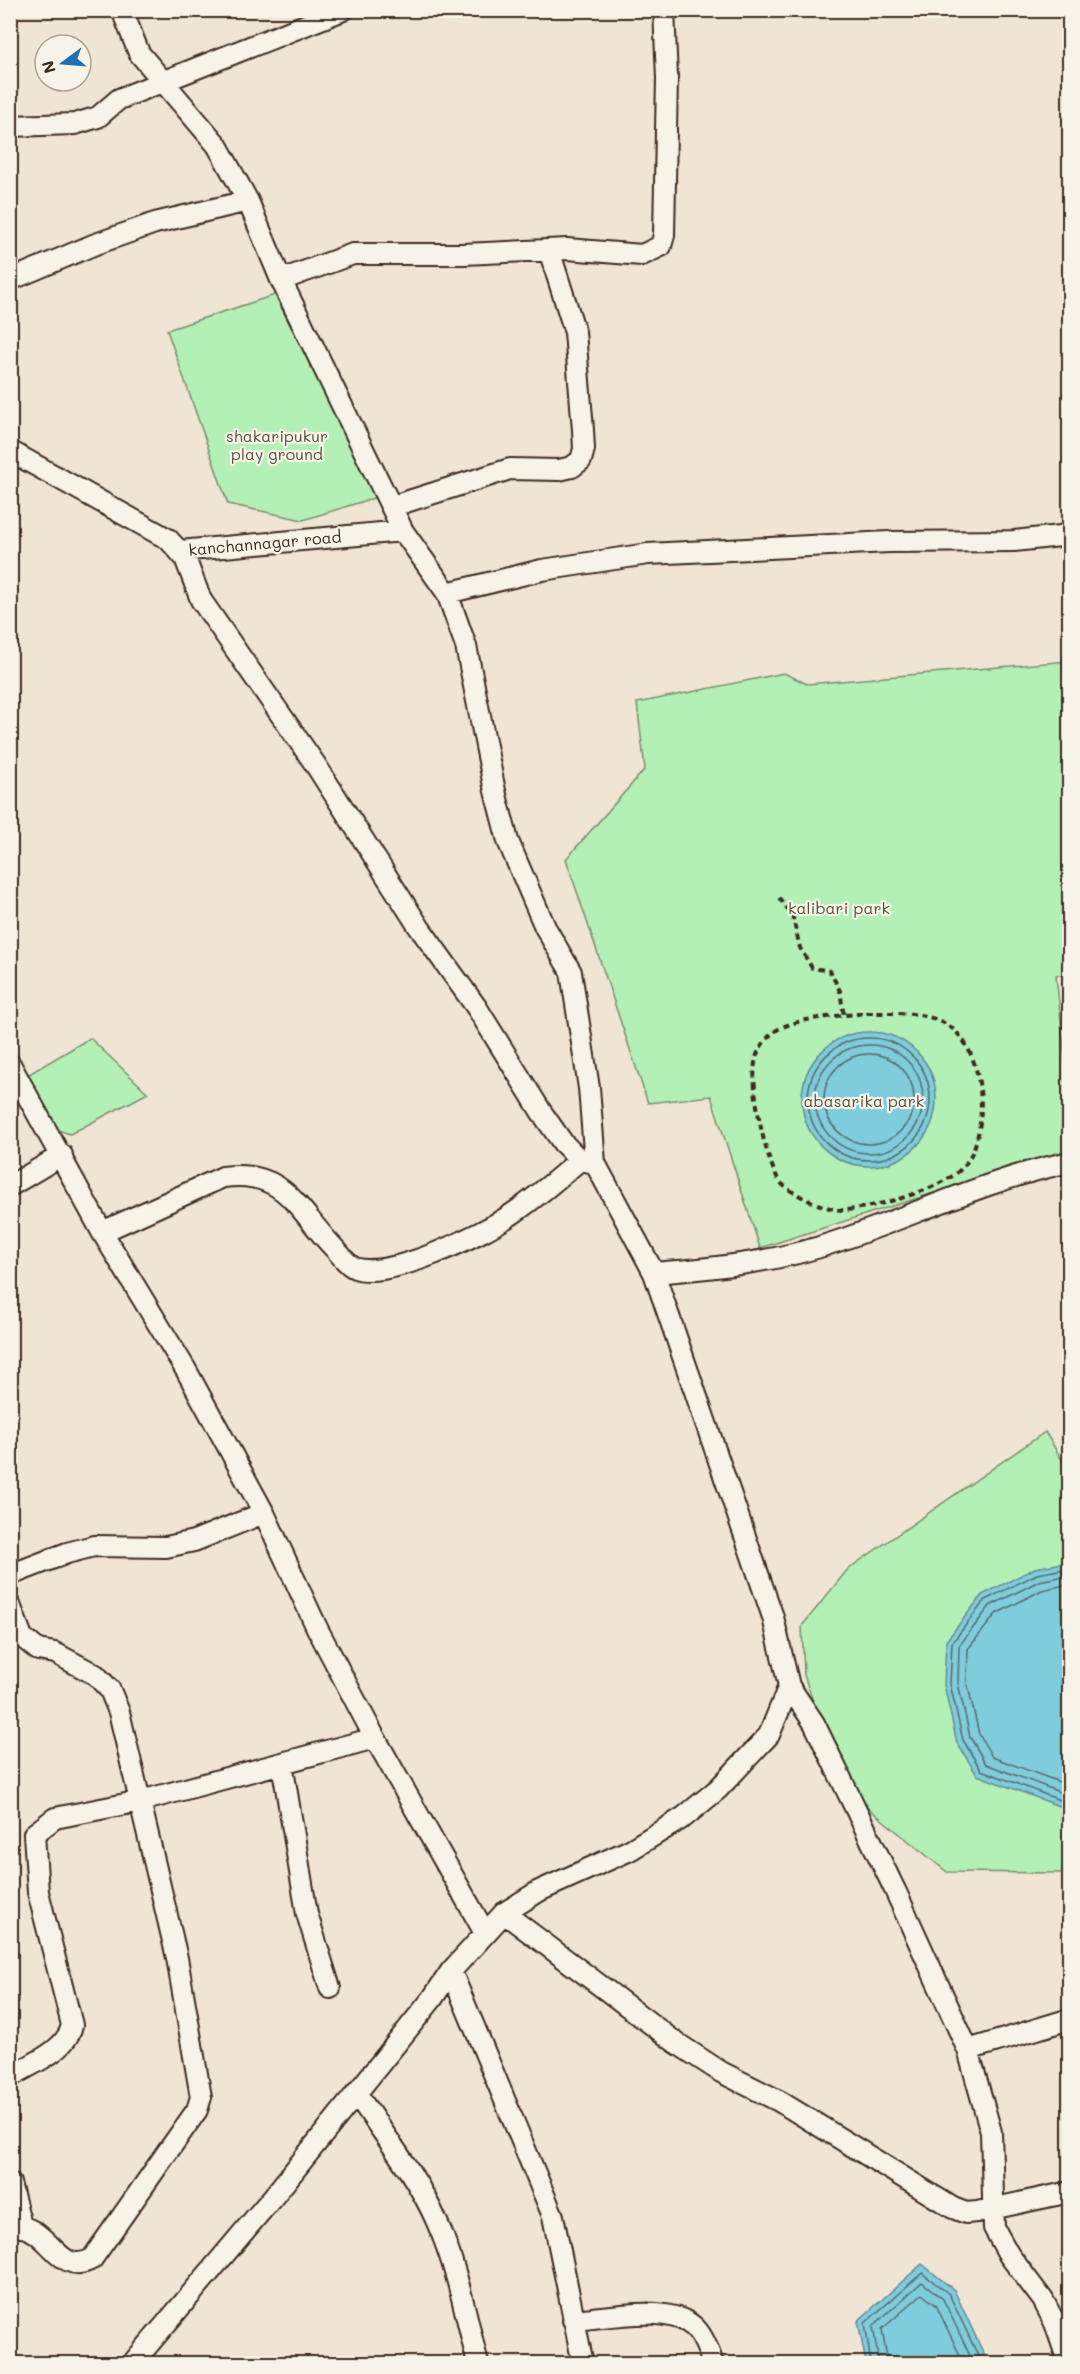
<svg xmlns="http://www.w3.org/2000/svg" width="1080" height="2374" font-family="Mali,sans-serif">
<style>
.green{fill:#b3f0b6;stroke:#778d6a;stroke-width:1.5}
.water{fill:#7fccdd;stroke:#648b91;stroke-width:1.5}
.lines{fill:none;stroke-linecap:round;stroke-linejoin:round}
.shore{stroke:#566b6a;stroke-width:1.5}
.street-casing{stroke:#3b2a1e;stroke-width:24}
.path{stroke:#3b2a1e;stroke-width:4;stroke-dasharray:6 4.5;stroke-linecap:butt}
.street{stroke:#f7f3e8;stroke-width:20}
.labels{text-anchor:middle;stroke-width:4.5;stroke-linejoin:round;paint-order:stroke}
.park-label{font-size:16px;fill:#53523c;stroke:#f7f3e8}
.street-label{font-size:16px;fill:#3b2a1e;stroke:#f7f3e8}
</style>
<rect width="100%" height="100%" fill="#f0e4d5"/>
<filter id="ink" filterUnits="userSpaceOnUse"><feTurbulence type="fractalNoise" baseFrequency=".0167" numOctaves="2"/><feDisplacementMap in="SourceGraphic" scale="12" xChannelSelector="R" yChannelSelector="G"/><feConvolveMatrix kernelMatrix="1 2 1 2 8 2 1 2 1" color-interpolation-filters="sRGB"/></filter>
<g filter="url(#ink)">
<path class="green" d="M275,295L377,497L303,520L228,504L167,330Z
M1069,661L1070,975H1056L1069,1096V1150L760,1248L711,1096L648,1103L566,859L645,769L637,703L784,673L807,684Z
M90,1038L148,1093L70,1134L48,1127L24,1077Z
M1045,1432L1069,1471V1873L947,1872L827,1775L828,1745L804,1675L802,1626L848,1569Z"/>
<path class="water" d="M802 1099a67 67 0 1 1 134 0a67 67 0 1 1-134 0Z
M1069,1562H1070L1069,1810L977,1775L957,1743L944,1685L946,1641L982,1595L1035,1568Z
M922,2264L954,2290L988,2363H866L858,2321Z"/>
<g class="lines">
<path class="shore" d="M808 1099a61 61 0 1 1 122 0a61 61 0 1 1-122 0Z
M815 1099a54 54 0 1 1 108 0a54 54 0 1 1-108 0Z
M824 1099a45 45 0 1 1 90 0a45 45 0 1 1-90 0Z
M1070,1568L1037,1574L985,1600L952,1643L950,1684L963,1740L981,1770L1070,1804
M1070,1575L1039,1581L990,1606L959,1646L958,1683L970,1737L986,1764L1070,1796
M1070,1584L1042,1590L996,1614L968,1649L967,1682L979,1734L992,1757L1070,1786
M871,2364L865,2323L922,2273L949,2294L982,2364
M879,2364L873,2326L922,2282L943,2299L974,2364
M888,2364L882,2329L922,2294L936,2305L964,2364"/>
<defs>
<path id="street" d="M122,10L139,53L217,145L248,201L281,280L403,531L447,593L466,646L495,791L508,841L545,927L571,972L589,1088L595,1163L654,1273L773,1617L789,1686L769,1735L718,1789L684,1817L630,1850L539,1891L504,1913L451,1971L432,1999L273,2197L132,2364
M10,126L75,124L98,117L119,99L343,10
M10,280L93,245L155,223L248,201
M281,280L353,254H464L567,249L642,255L661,246L664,235L667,78L664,10
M10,451L168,539L179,551L403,531
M393,506L510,469L559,470L572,467L581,460L584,449L583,430L575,332L549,250
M179,551L185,558L201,600L315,764L419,927L477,1008L542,1113L563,1143L580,1160L595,1163
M447,593L542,570L648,554L889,542L1014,541L1070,535
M10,1064L102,1232L186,1370L264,1513L317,1628L375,1738L485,1933
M10,1186L62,1155
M102,1232L223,1177C286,1168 299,1213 335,1249C341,1255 347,1265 355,1268C390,1280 481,1235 512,1214C536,1198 558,1178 580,1160
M654,1273C715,1268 778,1262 835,1242C913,1216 988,1179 1070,1162
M10,1575L67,1553L94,1546L166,1547L194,1541L264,1513
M10,1605L22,1637L38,1650L55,1653L96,1675L110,1690L119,1712L177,1958L201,2097L197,2110L92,2259C56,2279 49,2220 10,2227
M789,1686L814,1723L895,1890L968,2050L991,2132L994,2228L1009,2255L1043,2300L1055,2323L1069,2364
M282,1763L307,1914L330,1988
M504,1913L675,2042L721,2072L779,2101L953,2208L966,2213L977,2212L1070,2192
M451,1971L553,2216L583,2364
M968,2050L1070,2019
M10,2077C31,2064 67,2051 72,2025L38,1892L34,1834L55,1818L141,1801L375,1738
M356,2093C384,2135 417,2176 437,2222C457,2267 466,2316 478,2364
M10,2183L21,2225
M573,2320C606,2318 673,2302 697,2330C705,2340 709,2352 713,2364"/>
</defs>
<use href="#street" class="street-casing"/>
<path class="path" d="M779,898L792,914L800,948L812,968L830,971L840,991L844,1016
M867,1013C893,1013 923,1011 946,1024C986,1047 992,1136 962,1168C942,1190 873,1208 844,1210C828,1211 794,1195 782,1184C765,1166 749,1081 756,1058C758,1049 767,1037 774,1032C794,1017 842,1016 867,1013Z"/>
<use href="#street" class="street"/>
</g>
</g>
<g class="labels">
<g class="park-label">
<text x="277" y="442">shakaripukur<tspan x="277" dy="18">play ground</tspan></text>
<text x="839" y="914">kalibari park</text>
<text x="864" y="1107">abasarika park</text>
</g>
<g class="street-label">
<text transform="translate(265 543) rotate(-5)" y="6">kanchannagar road</text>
</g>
</g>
<rect width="1080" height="2374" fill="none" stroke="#f7f3e8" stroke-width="36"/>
<rect x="18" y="18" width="1044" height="2338" fill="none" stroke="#3b2a1e" stroke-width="2" filter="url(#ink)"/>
<g transform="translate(63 63) rotate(254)"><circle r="28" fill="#f7f3e8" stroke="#aca397" stroke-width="1.5"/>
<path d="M0-4.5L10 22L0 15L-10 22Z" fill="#1f6fb2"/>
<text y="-9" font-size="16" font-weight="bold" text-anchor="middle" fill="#3b2a1e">N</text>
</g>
</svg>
